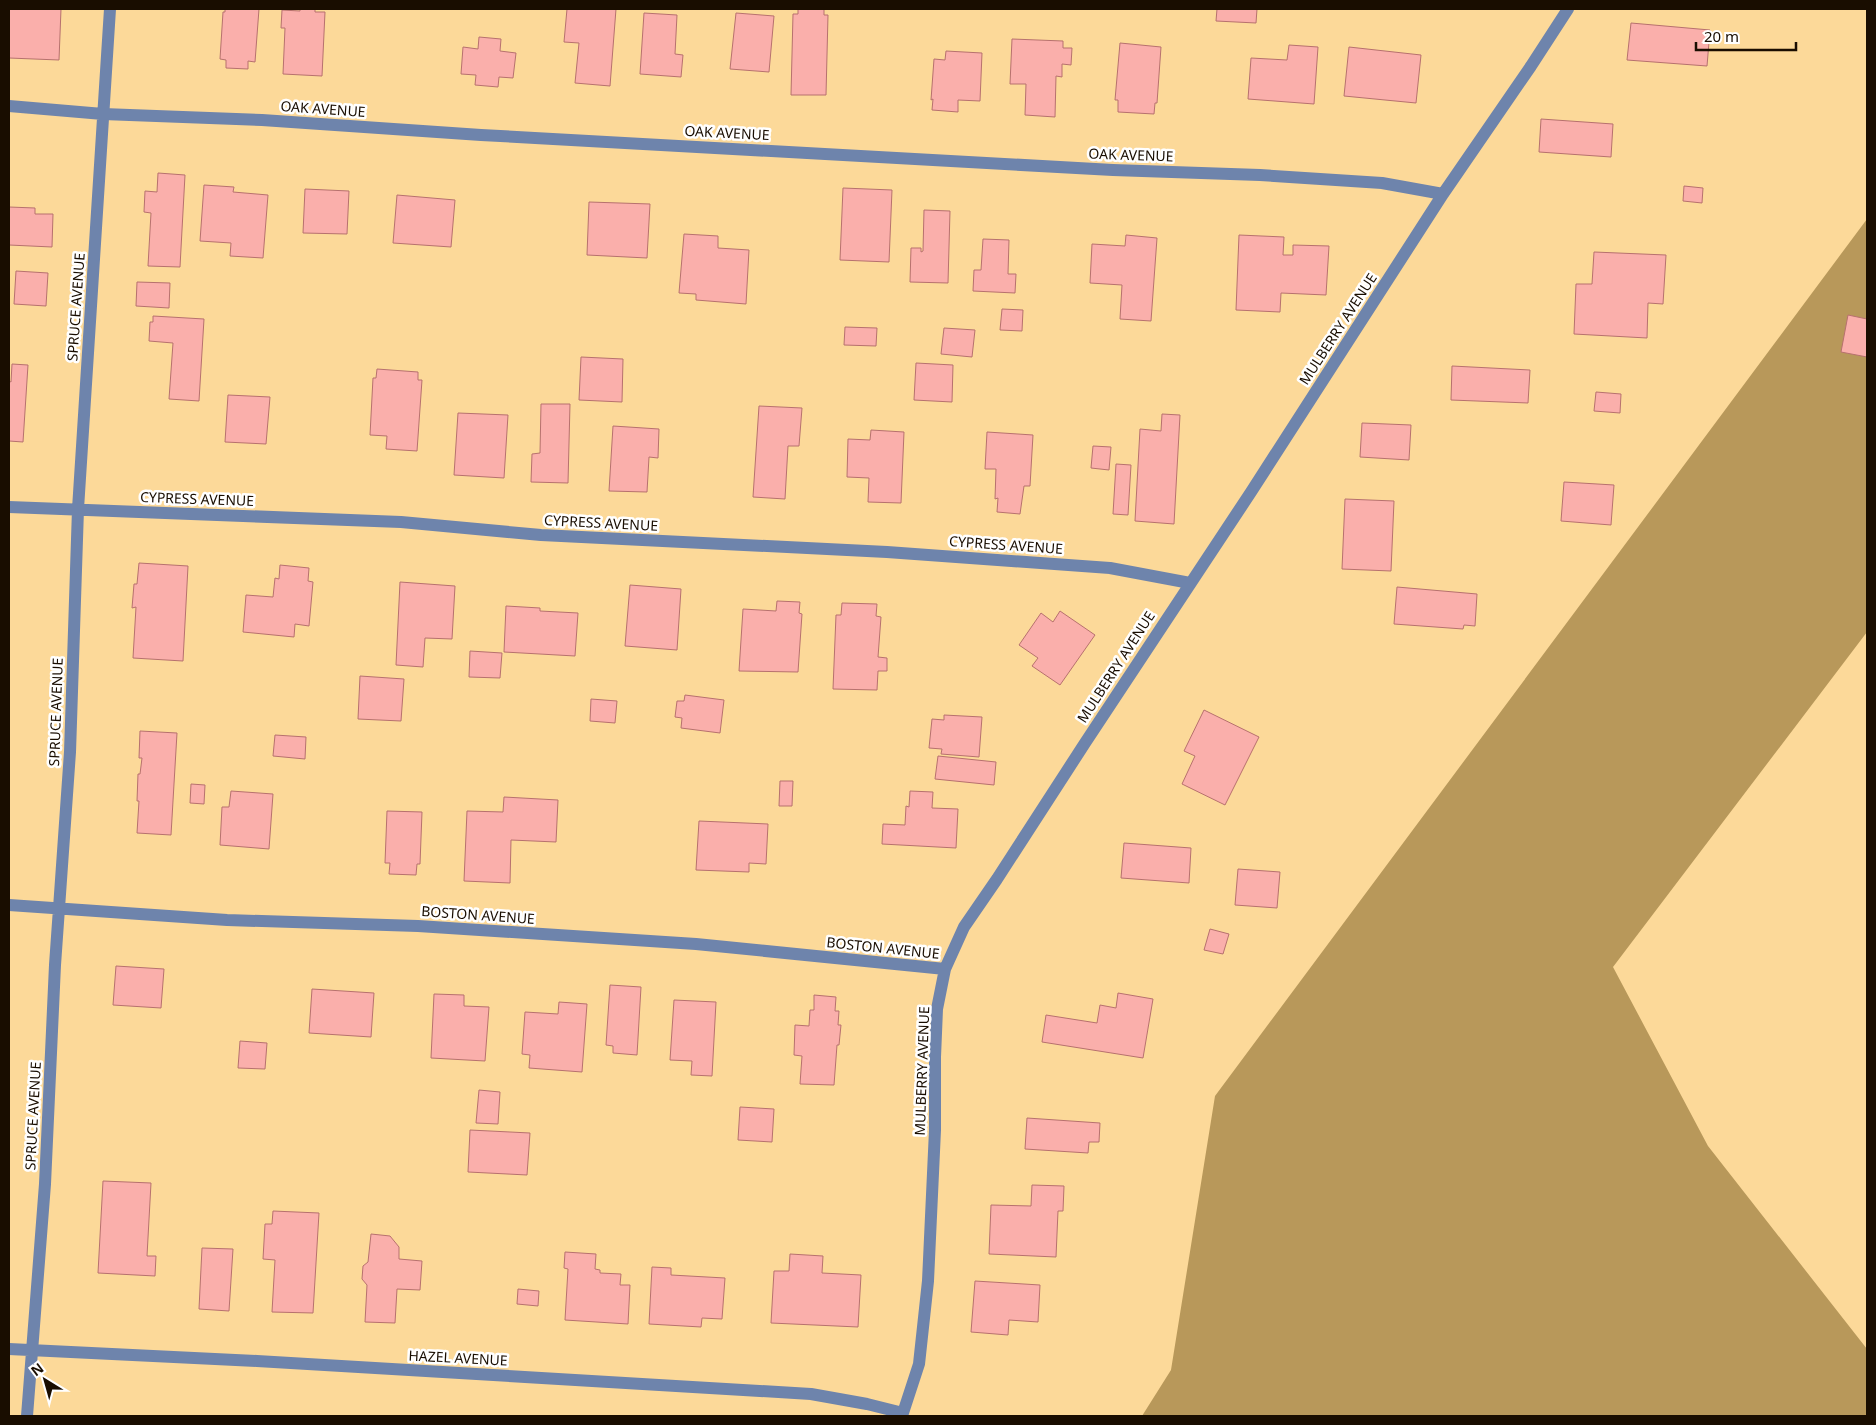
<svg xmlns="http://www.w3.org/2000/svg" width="1876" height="1425" font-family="'Noto Sans',sans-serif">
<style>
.forest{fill:#b8985a}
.building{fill:#faafab;stroke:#b7716e}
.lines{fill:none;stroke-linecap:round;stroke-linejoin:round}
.minor{stroke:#6e84ac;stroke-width:12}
.labels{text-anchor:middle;stroke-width:5;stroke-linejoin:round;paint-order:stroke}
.street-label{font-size:14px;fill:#190d00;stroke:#fff}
</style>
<rect width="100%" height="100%" fill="#fcd999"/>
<path class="forest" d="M1867,219V632L1613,967L1708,1146L1867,1349V1416H1142L1171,1370L1215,1096Z"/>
<path class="building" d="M9,9H61L59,60L9,58Z
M225,9H259L255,62L248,61V69L226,68V60L220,59L223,12H225Z
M300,9H315V12H325L322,76L283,74L285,28H281L282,10L300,11Z
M567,9H616L610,86L575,83L579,43L564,42Z
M798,9H824V15H828L826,95H791L793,14H798Z
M1217,9H1257L1256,23L1216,21Z
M644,13L677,15L675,54L683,55L681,77L640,74Z
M736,13L774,16L769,72L730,69Z
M1631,23L1710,30L1707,66L1627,60Z
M479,37L501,39L500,51L516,53L513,78L499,77L498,87L475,85L476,75L461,74L463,47L478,49Z
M1012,39L1063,41V48H1072L1071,65L1062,64V77L1056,76L1055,117L1025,115L1026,84H1010Z
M1120,43L1161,47L1157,103H1155L1154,114L1118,112V100H1115Z
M1289,45L1318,47L1314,104L1248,99L1251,58L1287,60Z
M1349,47L1421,55L1416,103L1344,96Z
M946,51L982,53L980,101L958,100V112L932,110L933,99L931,100L934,59L945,60Z
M1541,119L1613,124L1611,157L1539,152Z
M158,173L185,175L180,267L148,266L151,213L144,212L145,191L157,192Z
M204,185L234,187L233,192L268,195L263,258L230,256L231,243L200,241Z
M1684,186L1703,188L1702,203L1683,201Z
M843,188L892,190L889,262L840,260Z
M305,189L349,191L347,234L303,233Z
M397,195L455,200L451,247L393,243Z
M589,202L650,204L647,258L587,255Z
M9,207L35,208V214H53L52,247L9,245Z
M924,210L950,211L948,283L910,282L911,248H921V252L923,251Z
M684,234L718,236V248L749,250L746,304L696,300V294L679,293Z
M1126,235L1157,238L1151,321L1120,319L1122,285L1090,283L1092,244L1125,246Z
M1239,235L1284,237L1283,255H1293V245L1329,246L1326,295L1281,293L1280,312L1236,310Z
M983,239L1009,240L1008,274H1016L1015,293L973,291L974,270H981Z
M1594,252L1666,255L1663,304L1648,303L1647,338L1574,334L1576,284H1592Z
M16,271L48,273L46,306L14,304Z
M137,282L170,283L169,308L136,306Z
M1002,309L1023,310L1022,331L1000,330Z
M1848,315L1867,319V357L1841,352Z
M153,316L204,319L199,401L169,399L173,343L149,341L150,322H153Z
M845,327L877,328L876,346L844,345Z
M944,328L975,330L972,357L941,354Z
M581,357L623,359L622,402L579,400Z
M916,363L953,365L952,402L914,400Z
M12,364L28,365L23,442L9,441V381L11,382Z
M1452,366L1530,370L1528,403L1451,400Z
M377,369L418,372V380H422L417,451L386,449L387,436L370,435L373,378H376Z
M1596,392L1621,394L1620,413L1594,411Z
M228,395L270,397L266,444L225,442Z
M541,404H570L568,483L531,482L532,454L540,453Z
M759,406L802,408L799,446H788L785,499L753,497Z
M458,413L508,415L504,478L454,475Z
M1162,414L1180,415L1174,524L1135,521L1140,429L1161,431Z
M1362,423L1411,425L1409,460L1360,457Z
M613,426L659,429L658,458L649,457L647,492L609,491Z
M871,430L904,432L901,503L868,502L869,478L847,477L848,439L870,440Z
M987,432L1033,435L1030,486H1024L1020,514L997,512L998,498L995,499L996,469H985Z
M1093,446L1111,447L1109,470L1091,468Z
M1116,464L1131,465L1128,515L1113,514Z
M1564,482L1614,485L1611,525L1561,521Z
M1345,499L1394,501L1391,571L1342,569Z
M139,563L188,566L183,661L133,658L136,607L132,608L134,584H137Z
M280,565L309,568L308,581L313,582L309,626L295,624L294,637L243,632L246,595L273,597L275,578L279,579Z
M400,582L455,586L452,639L425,638L423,667L396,665Z
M630,585L681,589L677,650L625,646Z
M1397,587L1477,594L1475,626L1464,625L1463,629L1394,624Z
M777,601L800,602L799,613L802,614L798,672L739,671L743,609L776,611Z
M842,603L877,604L876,616L881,617L878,657L887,658V671H878L877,690L833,689L836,615H841Z
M506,606L540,608V611L578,613L575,656L504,652Z
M1060,611L1095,635L1060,685L1032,666L1038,658L1019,645L1041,613L1053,622Z
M470,651L502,653L500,678L469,677Z
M360,676L404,679L401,721L358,719Z
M685,695L724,700L720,733L681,728L682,718L675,717L677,701H684Z
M591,699L617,701L615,723L590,721Z
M1204,710L1259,737L1225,805L1182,784L1195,756L1184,751Z
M944,715L982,717L979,757L941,754L942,749L929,748L932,719L944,720Z
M140,731L177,733L171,835L137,833L139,801H137L138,774H140L142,758H139Z
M275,735L306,737L305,759L273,756Z
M938,756L996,762L994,785L935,779Z
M780,781H793L792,806H779Z
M191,784L205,785L204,804L190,803Z
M231,791L273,794L269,849L220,845L222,807H229Z
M910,791L933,792L932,808L958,809L956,848L882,844L883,824L905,825L906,806L909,807Z
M504,797L558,800L556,842L511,840L510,883L464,881L467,811L503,812Z
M387,811L422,812L420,864H417L416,875L389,874L390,863H385Z
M699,821L768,824L766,864L749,863V872L696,870Z
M1124,843L1191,848L1189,883L1121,878Z
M1238,869L1280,872L1277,908L1235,905Z
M1210,929L1229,934L1223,954L1204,950Z
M116,966L164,969L161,1008L113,1005Z
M610,985L641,987L637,1055L613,1053V1046L606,1045Z
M312,989L374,993L371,1037L309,1033Z
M1118,993L1153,999L1143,1058L1042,1042L1046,1015L1097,1023L1100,1005L1116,1008Z
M434,994L464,995V1006L489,1007L485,1061L431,1058Z
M814,995L836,997L835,1011H839L838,1025H841L839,1045H837L834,1085L800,1084L802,1056L794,1055L795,1025L809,1026L810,1010H814Z
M674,1000L716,1002L712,1076L691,1075L692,1061L670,1060Z
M559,1002L587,1004L582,1072L529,1068L530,1055L522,1054L525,1012L558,1014Z
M240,1041L267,1043L265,1069L238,1068Z
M479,1090L500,1092L498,1124L476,1123Z
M740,1107L774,1109L772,1142L738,1140Z
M1027,1118L1100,1123L1099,1142H1089L1088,1153L1025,1149Z
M470,1130L530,1133L527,1175L468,1172Z
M103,1181L151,1183L147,1256H156L155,1276L98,1273Z
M1032,1185L1064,1186L1063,1211H1058L1056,1257L989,1254L991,1205L1031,1206Z
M273,1211L319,1213L313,1313L272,1312L275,1260L263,1259L265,1224H272Z
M371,1234L390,1236L399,1247V1259L422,1261L420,1290L397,1289L395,1323L365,1322L367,1285L362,1279L363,1266L368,1262Z
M202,1248L233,1249L229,1311L199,1309Z
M565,1252L596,1254L595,1269L600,1270V1273L621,1274L620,1285H630L628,1324L565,1320L568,1269L564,1268Z
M790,1254L823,1256L822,1273L861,1275L858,1327L771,1323L774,1271H789Z
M652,1267L671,1268V1275L725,1278L722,1319L702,1318L701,1327L649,1324Z
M975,1281L1040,1285L1038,1322L1009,1320L1008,1335L971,1332Z
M518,1289L539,1291L538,1306L517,1304Z"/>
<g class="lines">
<path class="minor" d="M9,106L103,114L262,120L481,135L1113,170L1260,175L1382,183L1443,194
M9,507L401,522L541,535L887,552L1110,568L1190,583
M9,905L227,920L418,926L696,944L945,969
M9,1349L257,1361L811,1394L867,1404L903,1413
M27,1416L45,1184L55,965L70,752L78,509L110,9
M902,1416L919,1364L928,1281L935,1130V1057L937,1009L945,969L964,927L997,879L1085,743L1251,492L1443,194L1531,66L1568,9"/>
</g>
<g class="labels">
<g class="street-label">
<text transform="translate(323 109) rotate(4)" y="5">OAK AVENUE</text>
<text transform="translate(727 133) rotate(3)" y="5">OAK AVENUE</text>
<text transform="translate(1131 155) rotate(2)" y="5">OAK AVENUE</text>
<text transform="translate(76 307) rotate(-86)" y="5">SPRUCE AVENUE</text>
<text transform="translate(1338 329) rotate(-57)" y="5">MULBERRY AVENUE</text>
<text transform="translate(197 499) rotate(2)" y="5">CYPRESS AVENUE</text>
<text transform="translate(601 523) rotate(3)" y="5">CYPRESS AVENUE</text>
<text transform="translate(1006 545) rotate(4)" y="5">CYPRESS AVENUE</text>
<text transform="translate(1116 667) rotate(-57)" y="5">MULBERRY AVENUE</text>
<text transform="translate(56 712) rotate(-88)" y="5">SPRUCE AVENUE</text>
<text transform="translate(478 915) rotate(4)" y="5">BOSTON AVENUE</text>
<text transform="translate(883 948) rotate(6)" y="5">BOSTON AVENUE</text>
<text transform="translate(922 1071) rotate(-88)" y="5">MULBERRY AVENUE</text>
<text transform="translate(33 1116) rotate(-87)" y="5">SPRUCE AVENUE</text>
<text transform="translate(458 1358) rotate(3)" y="5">HAZEL AVENUE</text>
</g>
</g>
<rect width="1876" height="1425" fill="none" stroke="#190d00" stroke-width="20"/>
<g transform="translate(45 1380) rotate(323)" stroke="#ffffff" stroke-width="4" paint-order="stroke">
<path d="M0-4L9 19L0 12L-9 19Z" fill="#190d00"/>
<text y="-8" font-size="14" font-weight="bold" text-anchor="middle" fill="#190d00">N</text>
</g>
<path d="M1696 42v8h100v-8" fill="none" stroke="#190d00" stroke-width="2.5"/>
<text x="1704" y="42" font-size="15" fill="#190d00" stroke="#ffffff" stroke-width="4" paint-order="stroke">20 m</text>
</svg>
